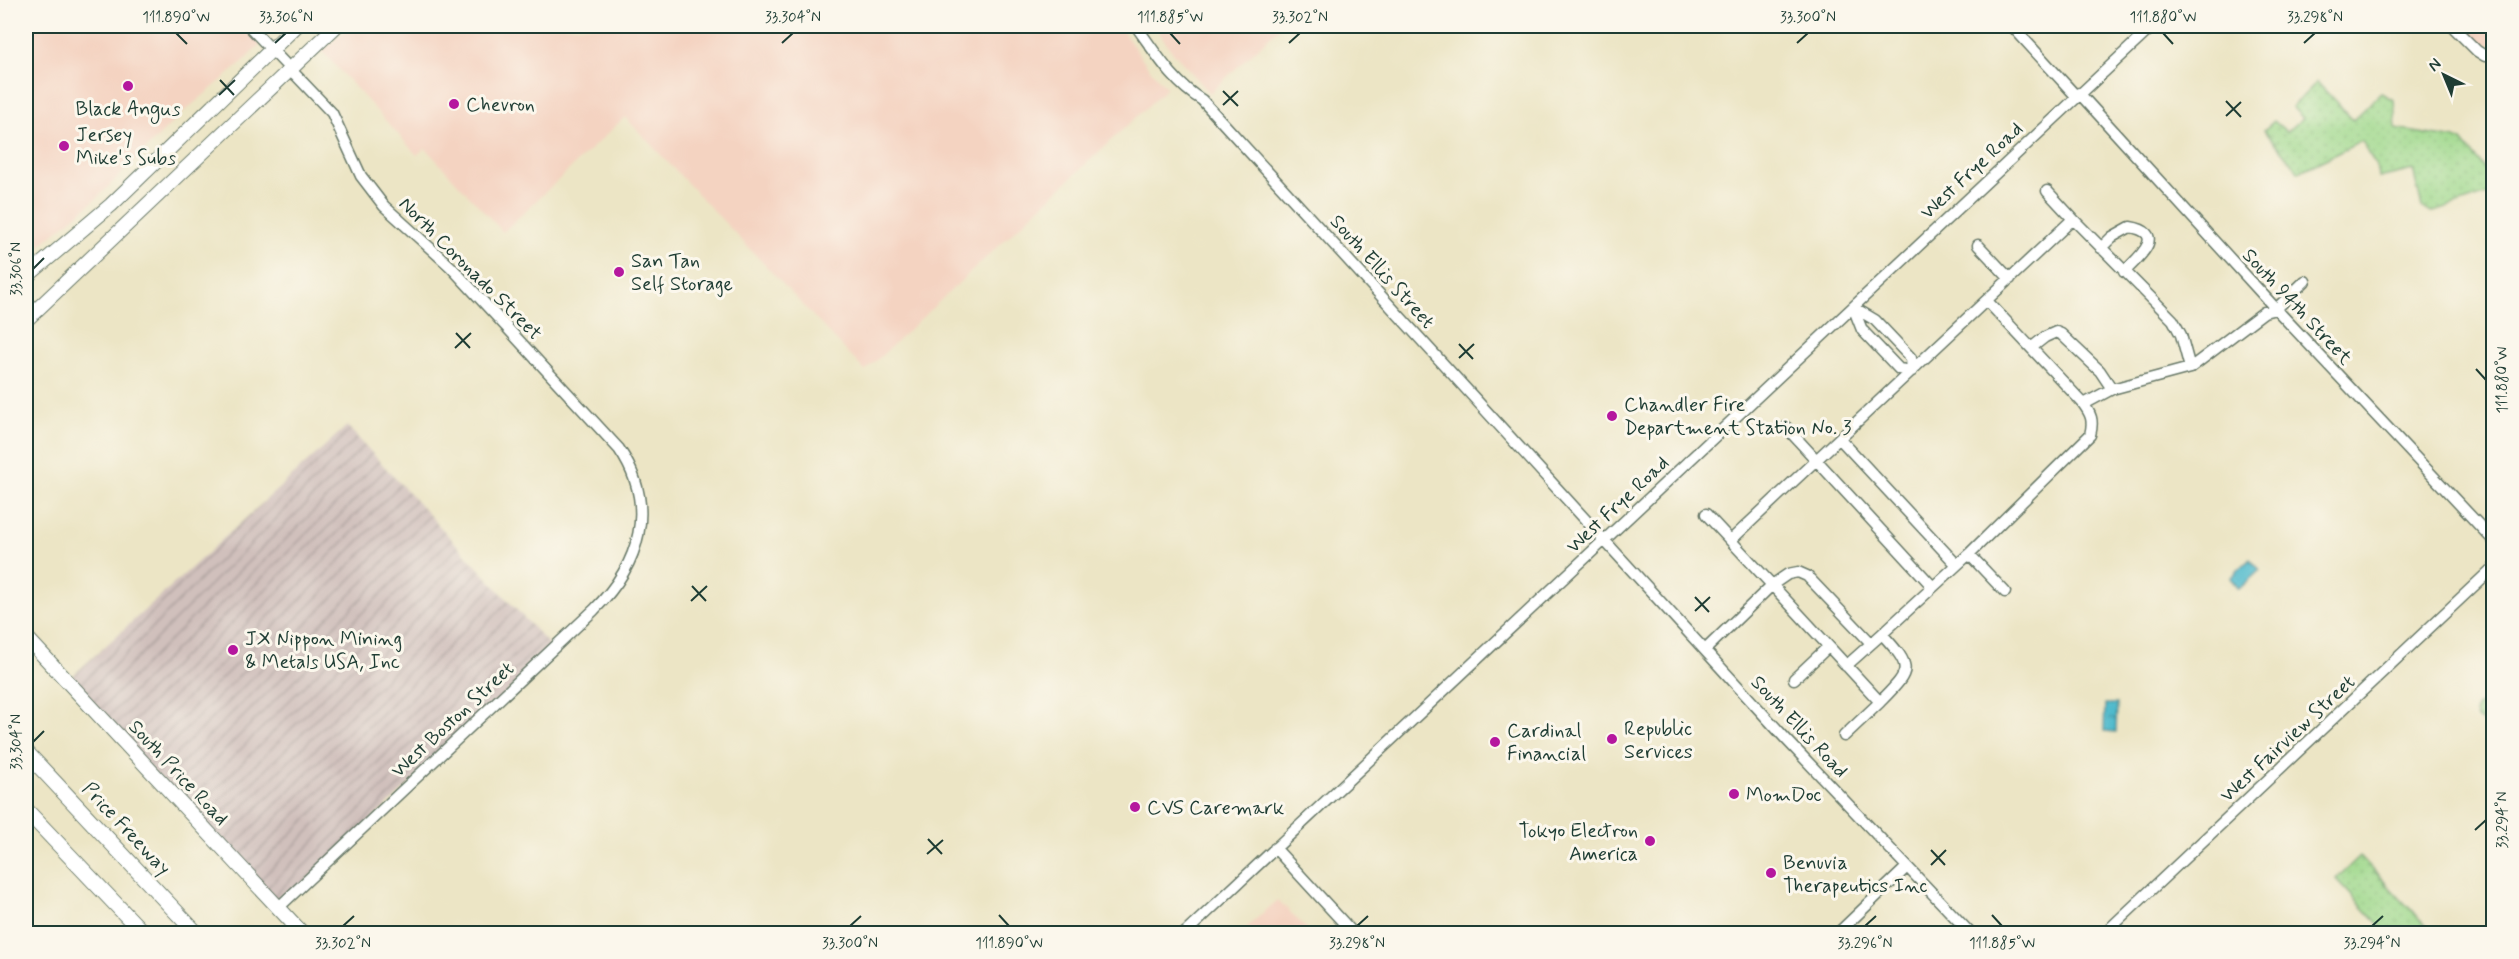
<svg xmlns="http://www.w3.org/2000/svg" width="2519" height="959" font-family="Mynerve,sans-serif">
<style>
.built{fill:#f4d3c1}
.industrial{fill:url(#industrial-furrows)}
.park{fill:url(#park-dots);stroke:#5e8a60;stroke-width:1.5}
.water{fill:url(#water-ripples);stroke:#387c80;stroke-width:1.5}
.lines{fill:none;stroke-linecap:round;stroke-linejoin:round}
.minor-casing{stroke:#677867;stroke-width:13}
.major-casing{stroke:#677867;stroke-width:16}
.highway-casing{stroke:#677867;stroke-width:17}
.minor{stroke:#fff;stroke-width:10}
.major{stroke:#fff;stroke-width:14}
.highway{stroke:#fff;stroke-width:15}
.ticks{fill:none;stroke:#1f3d34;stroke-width:2}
.poi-dot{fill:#b5179e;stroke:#fbf7ec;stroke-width:2}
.labels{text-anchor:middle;stroke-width:6;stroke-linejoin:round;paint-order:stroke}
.poi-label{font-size:20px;fill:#1f3d34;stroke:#fbf7ec;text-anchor:start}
.street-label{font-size:20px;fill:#1f3d34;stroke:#fbf7ec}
.neatline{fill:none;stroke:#1f3d34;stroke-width:2}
.ticks-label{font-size:15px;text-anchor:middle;fill:#1f3d34}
</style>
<defs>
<pattern id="industrial-furrows" width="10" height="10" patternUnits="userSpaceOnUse" patternTransform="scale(1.5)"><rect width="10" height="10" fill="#d0c0bc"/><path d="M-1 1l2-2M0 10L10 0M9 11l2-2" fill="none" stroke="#a89d9a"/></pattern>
<pattern id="park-dots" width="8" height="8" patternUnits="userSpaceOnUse" patternTransform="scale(1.5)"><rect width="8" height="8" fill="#9ed88b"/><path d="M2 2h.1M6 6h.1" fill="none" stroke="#88ba79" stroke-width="1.8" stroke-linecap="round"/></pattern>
<pattern id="water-ripples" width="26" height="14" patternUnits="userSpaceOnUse" patternTransform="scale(1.5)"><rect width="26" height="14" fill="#50bacc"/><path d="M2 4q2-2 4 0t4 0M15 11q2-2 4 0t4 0" fill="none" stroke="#4298a6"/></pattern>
</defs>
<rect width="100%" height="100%" fill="#fbf7ec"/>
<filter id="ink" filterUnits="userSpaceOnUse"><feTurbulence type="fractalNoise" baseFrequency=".0167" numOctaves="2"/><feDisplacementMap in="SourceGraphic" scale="12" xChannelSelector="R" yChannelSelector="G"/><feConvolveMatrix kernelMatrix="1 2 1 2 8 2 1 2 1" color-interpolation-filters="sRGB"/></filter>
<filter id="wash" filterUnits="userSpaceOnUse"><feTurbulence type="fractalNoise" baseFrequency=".008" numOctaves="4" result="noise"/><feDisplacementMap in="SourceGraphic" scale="24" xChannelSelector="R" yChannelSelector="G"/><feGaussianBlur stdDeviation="1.35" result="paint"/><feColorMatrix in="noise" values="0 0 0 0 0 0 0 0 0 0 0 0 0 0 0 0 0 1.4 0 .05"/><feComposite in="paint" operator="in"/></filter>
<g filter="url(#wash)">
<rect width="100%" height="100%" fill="#ece5c5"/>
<path class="built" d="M26,26H277L241,64L181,114L96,199L26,257Z
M351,26H1119L1149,68L1167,88L865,371L625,117L503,232L425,148L417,155L322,51Z
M1155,26H1281L1210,93L1170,49Z
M2461,26H2493V43L2489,45L2479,43Z
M1278,900L1306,928L1309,933H1240Z"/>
<path class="industrial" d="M347,426L553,649L278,908L67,681Z"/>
<path class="park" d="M2317,82L2353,120L2381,93L2394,100L2396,129L2462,140L2493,179V192L2431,213L2422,207L2413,170L2379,178L2378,170L2362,141L2299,172L2264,130L2274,121L2287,132L2303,118L2292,107Z
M2475 713a9 9 0 1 1 18 0a9 9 0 1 1-18 0Z
M2360,856L2433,933H2383L2385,931L2336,879Z"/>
<path class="water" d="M2250,559L2260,570L2239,589L2230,578Z
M2105,704H2117L2116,732L2104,731Z"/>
</g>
<g filter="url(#ink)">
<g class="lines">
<defs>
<path id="minor" d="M249,26L332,113L361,176L384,206L451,267L619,449C658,506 640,564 594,610L278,908
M1136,26C1155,52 1173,83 1202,100L1785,738L1971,934
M2012,26L2076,96
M2452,26L2477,51L2485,56L2494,54
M2079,93L2276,309L2494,541
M2047,191L2073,219
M1978,245L2010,279
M2101,248L2112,237L2130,227C2169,233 2137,259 2124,272
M1853,307L1875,320L1911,358L1912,371L1899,369L1862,330Z
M2031,348L2045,337L2056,332L2061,334L2100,371L2112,389L2084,404
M2112,389L2190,368
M1786,427L1933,587
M1840,439L1957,565
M1731,540L2073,219L2173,320L2181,335L2190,368L2264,312L2276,309L2305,281
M1969,554L2005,592
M1882,634L1969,554L2090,435C2094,420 2091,414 2082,402L1987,301
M1705,650L1772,585L1706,514
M1846,666L1882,634C1914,669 1911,670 1880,702L1772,585L1788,574L1798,572L1807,576L1871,643
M1794,679L1828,647
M1844,736L1880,702
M1275,848L1354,934
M1184,934L2153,26
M1837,934L1907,867
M2104,934L2494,567"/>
<path id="major" d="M26,277L111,205L296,26
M26,320L336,26
M26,637L303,934
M26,928L30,934"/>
<path id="highway" d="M26,752L197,934
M26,810L144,934"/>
</defs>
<use href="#minor" class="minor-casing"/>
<use href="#major" class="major-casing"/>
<use href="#highway" class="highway-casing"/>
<use href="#minor" class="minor"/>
<use href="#major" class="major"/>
<use href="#highway" class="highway"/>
</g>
</g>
<path class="ticks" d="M176,33L187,44M1170,33L1180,44M2163,33L2173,44M275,43L286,33M782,43L793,33M1289,43L1300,33M1797,43L1808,33M2304,43L2315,33M220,80L234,95M1223,91L1238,106M219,95L235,80M2226,101L2241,117M1223,105L1238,91M2226,116L2241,102M33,269L44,258M456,333L470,348M1459,344L1473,359M455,348L471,333M1459,358L1474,344M2476,369L2486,380M692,586L706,601M1695,597L1709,612M691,601L707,586M1695,611L1710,597M33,742L44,731M2475,830L2486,820M928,839L942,854M1931,850L1945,865M927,854L943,840M1931,865L1946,850M999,915L1009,926M1992,915L2002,926M343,926L354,916M850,926L861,916M1357,926L1368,916M1865,926L1876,916M2372,926L2383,916"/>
<g class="poi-dot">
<circle cx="128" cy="86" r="6"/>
<circle cx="454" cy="104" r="6"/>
<circle cx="64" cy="146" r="6"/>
<circle cx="619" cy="272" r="6"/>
<circle cx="1612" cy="416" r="6"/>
<circle cx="233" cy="650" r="6"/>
<circle cx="1612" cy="739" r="6"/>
<circle cx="1495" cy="742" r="6"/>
<circle cx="1734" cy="794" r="6"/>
<circle cx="1135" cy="807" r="6"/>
<circle cx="1650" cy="841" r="6"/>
<circle cx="1771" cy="873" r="6"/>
</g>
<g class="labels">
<g class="poi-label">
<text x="466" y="111">Chevron</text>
<text x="128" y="115" text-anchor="middle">Black Angus</text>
<text x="76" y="141">Jersey<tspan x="76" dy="23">Mike's Subs</tspan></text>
<text x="631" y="267">San Tan<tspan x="631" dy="23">Self Storage</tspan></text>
<text x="1624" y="411">Chandler Fire<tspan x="1624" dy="23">Department Station No. 3</tspan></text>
<text x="245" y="645">JX Nippon Mining<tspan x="245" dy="23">&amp; Metals USA, Inc</tspan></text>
<text x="1624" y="735">Republic<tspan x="1624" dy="23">Services</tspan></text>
<text x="1507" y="737">Cardinal<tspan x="1507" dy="23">Financial</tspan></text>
<text x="1746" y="801">MomDoc</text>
<text x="1147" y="814">CVS Caremark</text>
<text x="1638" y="837" text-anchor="end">Tokyo Electron<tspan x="1638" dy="23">America</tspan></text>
<text x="1783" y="869">Benuvia<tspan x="1783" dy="23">Therapeutics Inc</tspan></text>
</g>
<g class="street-label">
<text transform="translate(1971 170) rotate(-43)" y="7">West Frye Road</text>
<text transform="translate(471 268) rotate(45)" y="7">North Coronado Street</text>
<text transform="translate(1383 271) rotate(48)" y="7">South Ellis Street</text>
<text transform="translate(2298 306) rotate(47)" y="7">South 94th Street</text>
<text transform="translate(1617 504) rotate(-43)" y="7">West Frye Road</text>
<text transform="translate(452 719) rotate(-43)" y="7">West Boston Street</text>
<text transform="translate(1800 726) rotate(47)" y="7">South Ellis Road</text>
<text transform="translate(2287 738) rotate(-43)" y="7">West Fairview Street</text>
<text transform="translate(179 772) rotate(47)" y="7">South Price Road</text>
<text transform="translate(127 828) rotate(47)" y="7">Price Freeway</text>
</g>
</g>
<rect width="2519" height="959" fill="none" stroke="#fbf7ec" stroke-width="66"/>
<g transform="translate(2444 75) rotate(317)" stroke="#fbf7ec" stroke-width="4.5" paint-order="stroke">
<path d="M0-4.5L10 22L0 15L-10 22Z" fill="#1f3d34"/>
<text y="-9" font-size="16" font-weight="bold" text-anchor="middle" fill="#1f3d34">N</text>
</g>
<rect x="33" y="33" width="2453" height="893" class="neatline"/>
<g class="ticks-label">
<text x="176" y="22">111.890°W</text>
<text x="286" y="22">33.306°N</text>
<text x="793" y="22">33.304°N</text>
<text x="1170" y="22">111.885°W</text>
<text x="1300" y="22">33.302°N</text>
<text x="1808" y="22">33.300°N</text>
<text x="2163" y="22">111.880°W</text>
<text x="2315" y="22">33.298°N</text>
<text transform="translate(16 269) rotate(-90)" y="5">33.306°N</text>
<text transform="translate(2502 380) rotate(-90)" y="5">111.880°W</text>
<text transform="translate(16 742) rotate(-90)" y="5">33.304°N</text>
<text transform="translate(2502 820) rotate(-90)" y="5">33.294°N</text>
<text x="343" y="948">33.302°N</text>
<text x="850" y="948">33.300°N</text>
<text x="1009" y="948">111.890°W</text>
<text x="1357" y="948">33.298°N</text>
<text x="1865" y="948">33.296°N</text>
<text x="2002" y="948">111.885°W</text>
<text x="2372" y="948">33.294°N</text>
</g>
</svg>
